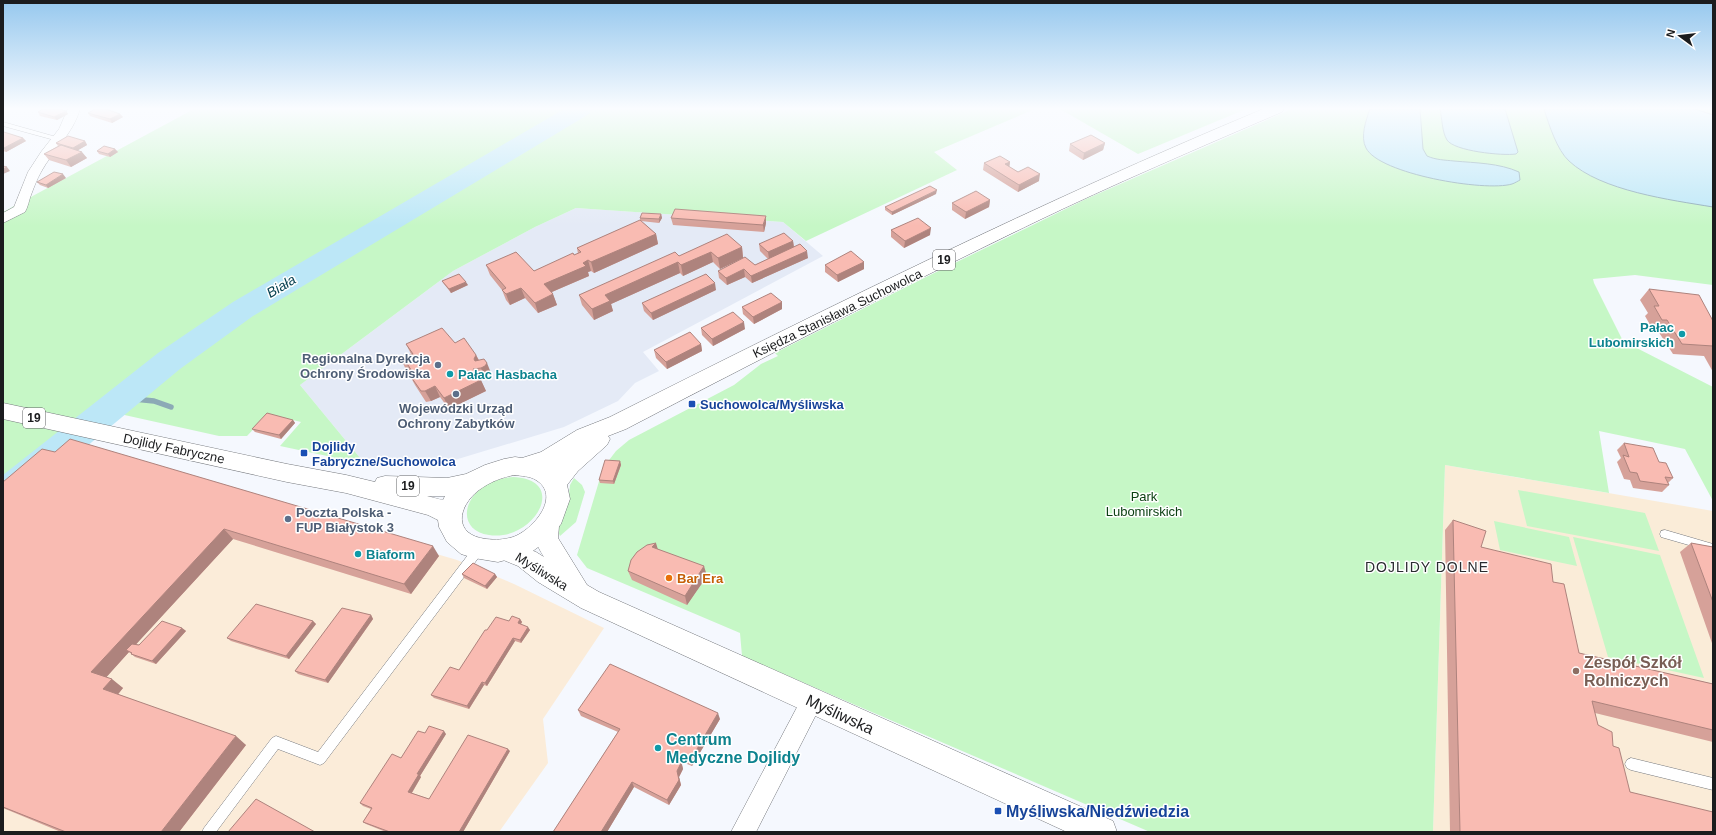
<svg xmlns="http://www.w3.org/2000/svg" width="1716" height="835" font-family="Arial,sans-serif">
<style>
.built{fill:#e4eaf6}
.industrial{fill:#fbecd9}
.education{fill:#faecd8}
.green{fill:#c6f7c6}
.water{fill:#bce7f7;stroke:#8caab6}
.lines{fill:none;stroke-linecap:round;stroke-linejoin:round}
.stream{stroke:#8caab6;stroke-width:5.5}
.river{fill:#bce7f7;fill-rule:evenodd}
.service-casing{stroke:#76797e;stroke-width:1}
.minor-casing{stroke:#76797e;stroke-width:1}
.tertiary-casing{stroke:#76797e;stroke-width:1}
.trunk-casing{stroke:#76797e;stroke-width:1}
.service{fill:#fff;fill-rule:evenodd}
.minor{fill:#fff;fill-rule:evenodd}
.tertiary{fill:#fff;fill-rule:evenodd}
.trunk{fill:#fff;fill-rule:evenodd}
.wall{fill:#d6a199}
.shaded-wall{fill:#ae837d}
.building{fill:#f9bbb2;stroke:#ae837d}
.culture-dot{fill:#0f9aa8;stroke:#fff;stroke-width:1.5}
.service-dot{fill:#5c6f8a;stroke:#fff;stroke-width:1.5}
.transit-dot{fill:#1a4fb4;stroke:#fff;stroke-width:1.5}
.food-dot{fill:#e8710a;stroke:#fff;stroke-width:1.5}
.education-dot{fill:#8d6e63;stroke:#fff;stroke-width:1.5}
.labels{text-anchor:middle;stroke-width:3;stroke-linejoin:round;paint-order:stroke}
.shield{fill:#fff;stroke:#5f6062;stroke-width:1}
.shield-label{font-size:12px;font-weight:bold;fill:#1b1c1e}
.street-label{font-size:13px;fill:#1b1c1e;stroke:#fff}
.culture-label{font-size:13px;font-weight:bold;fill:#0d838f;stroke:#fff;text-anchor:start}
.service-label{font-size:13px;font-weight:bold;fill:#4e5e75;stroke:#fff;text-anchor:end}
.transit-label{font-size:13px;font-weight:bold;fill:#164399;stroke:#fff;text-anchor:start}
.park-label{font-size:13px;fill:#0c4113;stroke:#fff}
.food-label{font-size:13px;font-weight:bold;fill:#c56008;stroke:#fff;text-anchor:start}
.water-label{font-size:14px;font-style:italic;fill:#043f4f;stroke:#fff}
.neighbourhood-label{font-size:14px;letter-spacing:1px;fill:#2a2c30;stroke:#fff}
.near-education-label{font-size:16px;font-weight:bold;fill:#785e54;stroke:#fff;text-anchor:start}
.near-street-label{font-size:16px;fill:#1b1c1e;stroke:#fff}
.near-culture-label{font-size:16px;font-weight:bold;fill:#0d838f;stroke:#fff;text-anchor:start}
.near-transit-label{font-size:16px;font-weight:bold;fill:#164399;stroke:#fff;text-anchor:start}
</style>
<rect width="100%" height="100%" fill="#f5f8fe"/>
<path class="built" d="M576,208L783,222L823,256L643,352L659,371L635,383L618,401L564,427L448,462L365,464L300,385L453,271L535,227Z"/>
<path class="industrial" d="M70,446L457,560L514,584L604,628L543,719L548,763L499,832H3V501Z"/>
<path class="education" d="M1445,465L1713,511V832H1433Z"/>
<path class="green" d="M194,109H1035L934,152L957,170L806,241L783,222L576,208L535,227L453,271L300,385L365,464L280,446L301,422L268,414L247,436H219L111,412L3,501V212Z
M1060,109H1246L1138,154Z
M1292,109H1713V285L1635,275L1593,279L1594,283L1623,341L1713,387V501L1685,449L1599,431L1609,493L1445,465L1433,832H1150L742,656L740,633L587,568L577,555L603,468L616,451L629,440L734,385L761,364L778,356L775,353L924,278L1086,199Z
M513,477C570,479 534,542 489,535C462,531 461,506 479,490C488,482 500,478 513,477Z
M574,478L582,485L585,492L576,522L560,536L557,529L568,503L570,485Z
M1518,490L1645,513L1659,551L1527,526Z
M1494,521L1569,537L1577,566L1500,550Z
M1573,537L1660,555L1704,678L1608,657Z"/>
<path class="water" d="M1370,109H1420L1423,149L1427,156C1436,160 1445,160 1454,161C1476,163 1499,163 1519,172L1520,180C1518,181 1515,183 1512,184C1485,192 1379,174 1366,148C1360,137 1366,120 1370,109Z
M1440,109H1505L1518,152L1516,154C1502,156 1454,151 1447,140C1442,132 1442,118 1440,109Z
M1544,109H1695L1713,115V207C1671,200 1601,191 1569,161C1557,150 1549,125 1544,109Z"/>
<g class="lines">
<path class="stream" d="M124,398L154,401L171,407"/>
<path class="river" d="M564,109H592L589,114L253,316L180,369L16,505L3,509V475L158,353L233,302Z"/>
<defs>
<path id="service" d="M3,122L60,138L61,139L58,141L3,126Z
M1665,530L1713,544V552L1661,537L1660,534L1661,531Z
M478,546L482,547L483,550L482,553L324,763L320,765L278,749L216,832H202L204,828L272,738L276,736L318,752L474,547Z
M1631,758L1713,778V790L1631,770L1627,768L1625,764L1627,760Z"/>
<path id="minor" d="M68,109H80C73,134 53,150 41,172C37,179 34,187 31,195C29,200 28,207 25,212L3,223V213L14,207L28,172L41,152L59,129Z
M812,691L820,694L823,701L756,832H731L804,694Z"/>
<path id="tertiary" d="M547,516L556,519L559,526L558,538L587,585L599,592L1113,821L1117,832H1067L581,608L538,582L518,566L496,557L493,550L496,543L505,540L536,552L544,557C536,544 531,534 538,519Z"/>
<path id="trunk" d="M1263,109H1284L1282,112C1198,148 1114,184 1031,224C895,290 760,359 626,429L608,436L610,439L607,445L578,471L567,485L570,499L561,524L548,540L530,553L521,556L498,562L474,558L461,554L447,542L439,527L438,520L428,515L346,493L287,482L3,419V403L287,464L346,475L375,482L377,478L385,476L447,478L466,474L485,465L504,459L515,457L522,458L541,452L577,430L610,417C825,309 1040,202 1263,109ZM515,475C521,476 530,476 536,480C562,496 533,530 513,537C503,540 496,540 486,539C453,535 457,507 479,490C490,482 502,477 515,475ZM427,496H445L443,500Z"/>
</defs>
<use href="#service" class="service-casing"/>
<use href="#minor" class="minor-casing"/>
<use href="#tertiary" class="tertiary-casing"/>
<use href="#trunk" class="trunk-casing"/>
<use href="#service" class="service"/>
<use href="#minor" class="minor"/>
<use href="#tertiary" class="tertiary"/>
<use href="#trunk" class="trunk"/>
</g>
<path class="wall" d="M66,111L68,114L57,120L40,116L38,112Z
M88,113L120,114L123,117L112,123L90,116Z
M3,133L23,138L26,141L6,152L3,151Z
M85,141L87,145L78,150L87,158L71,167L49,160L44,154L58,146L56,143Z
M1105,143L1103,150L1083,160L1069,151L1070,144Z
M115,149L118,152L110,157L99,154L97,151Z
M1010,162L1009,167L1018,172L1039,181L1018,192L983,170L984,163Z
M66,178L48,188L40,185L37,182Z
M936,194L892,215L885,210V207Z
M990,200L989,207L965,219L952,210V203Z
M661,214L662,218L659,223L641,221L656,234L658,244L594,273L591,271L588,272L589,276L552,292L557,305L538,313L525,298L510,305L506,300L502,290L490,275L486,265L534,271L578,254L577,248L640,221V218Z
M671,218L766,223L764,232L673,225Z
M891,230L930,235L904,248L891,237Z
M793,241L794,247L808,258L752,283L745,277L727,285L719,278L718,271L755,265L768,259L760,251L759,244Z
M742,247L743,258L720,269L713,262L683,276L680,273L611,304L613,311L594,320L582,305L579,295L679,256Z
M864,262V269L838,282L825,272V265Z
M442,281L468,285L451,293L444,284Z
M1649,289L1713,321V372L1704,356L1673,354L1658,331L1653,330L1645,316L1648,313L1640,300Z
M716,290L653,320L644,311L642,303Z
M782,302V309L754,324L743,314L742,307Z
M701,328L745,329L713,346L702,335Z
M455,343L476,355L479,360L491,373L490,376L485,379H480L486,391L449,409L440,397L431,401L426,402L415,385L409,374H411L407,372L402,361L411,354L406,344Z
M701,344L702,351L667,369L656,358L654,350Z
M293,420L295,423L281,439L255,432L252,429Z
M1624,443L1659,462L1673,478L1668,483L1669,485L1662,492L1633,488L1630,480L1624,479L1617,462L1621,458L1617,450Z
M55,452L439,556L411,594L233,539L136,644L139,645L182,628L186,631L156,664L135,657L129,652L106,677L123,688L118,694L246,745L179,832H61L3,808V482Z
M620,461L621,465L614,484L600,483L599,480Z
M1453,520L1481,547L1553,582L1579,653L1713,684V742L1595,713L1598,725L1613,746L1630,792L1713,832H1450L1445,530Z
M1691,543L1713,547V646L1680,552Z
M658,549L707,576L687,605L632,580L628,571Z
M462,574H495L497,577L487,589L464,578Z
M371,615L373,619L328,683L298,674L295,671Z
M520,619L522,622L521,624L530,630L521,643L515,641L487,686L484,685L469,709L434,698L431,695L459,670L487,630L509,621Z
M313,621L316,624L289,659L231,641L227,638Z
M578,710L720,719L692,766L682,762V764L683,769L679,777L681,785L669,805L634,787L607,832H553L618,732L581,716Z
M425,733L446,734L420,776L421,777L412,793L429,799L510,751L463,832H386L366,824L363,822L371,809L363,806L360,803L401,758Z"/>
<path class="shaded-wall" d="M66,111L68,114L57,120L54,117Z
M120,114L123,117L112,123L110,119Z
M23,138L26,141L6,152L4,148Z
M85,141L87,145L75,152L73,148Z
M1105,143L1103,150L1083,160L1084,153Z
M115,149L118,152L110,157L108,154Z
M82,152L87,158L71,167L66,160Z
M1010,162L1009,169L1005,164Z
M7,167L10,171L3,174V169Z
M63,174L66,178L48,188L46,185Z
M1040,174L1039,181L1018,192L1019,185Z
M937,190L936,194L892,215V212Z
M990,200L989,207L965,219L966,212Z
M661,214L662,218L659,223V219Z
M766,216V223L764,232L763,225Z
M931,228L930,235L904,248L905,241Z
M656,234L658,244L594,273L591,262Z
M793,241L794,248L769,259L768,252Z
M742,247L743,258L720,269L718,258Z
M807,251L808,258L752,283L751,276Z
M711,252L713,262L683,276L681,265Z
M588,260L591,271L588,272L589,276L547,294L544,284Z
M678,262L680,273L611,304L613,311L594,320L592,309L605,295Z
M864,262V269L838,282L837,275Z
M744,269L745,277L727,285L726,278Z
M466,282L468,285L451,293L449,289Z
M715,283L716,290L653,320L651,313Z
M521,288L525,298L510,305L506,294Z
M553,294L557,305L538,313L535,303Z
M782,302V309L754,324L753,317Z
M744,322L745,329L713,346L712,339Z
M701,344L702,351L667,369L666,362Z
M476,355L481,365L479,368L474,359Z
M487,363L491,373L490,376L485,379L481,368Z
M481,380L486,391L449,409L444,398Z
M435,386L440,397L431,401L425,391Z
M293,420L295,423L281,439L279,435Z
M620,461L621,465L614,484L613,481Z
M224,529L233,539L129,652L126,650L129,652L103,681L91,672Z
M656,543L659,553L652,547Z
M433,546L439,556L411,594L404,584Z
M704,566L707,576L687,605L685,596Z
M495,574L497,577L487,589L485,586Z
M371,615L373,619L328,683L325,680Z
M520,619L522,622L519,627L518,623Z
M313,621L316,624L289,659L286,656Z
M528,627L530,630L521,643L520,640Z
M182,628L186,631L156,664L152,661Z
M513,638L515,641L487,686L485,683Z
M112,679L123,688L115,698L103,689Z
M482,682L484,685L469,709L467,706Z
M718,713L720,719L692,766L690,761Z
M444,731L446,734L420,776L421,777L411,794L408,792L417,774Z
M236,736L246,745L179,832H161Z
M508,749L510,751L463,832H459Z
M680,757L683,769L679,777L681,785L669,805L667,800Z
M632,782L634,787L607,832H601Z"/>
<path class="building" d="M43,109H60L66,111L54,117L38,112Z
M95,109H106L120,114L110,119L88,113Z
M4,132L23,138L4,148H3V133Z
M1091,135L1105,143L1084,153L1070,144Z
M68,136L85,141L73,148L56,143Z
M61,145L82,152L66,160L44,154Z
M104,146L115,149L108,154L97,151Z
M1000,156L1010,162L1005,164L1018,172L1028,167L1040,174L1019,185L984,163Z
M3,166L7,167L3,169Z
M54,172L63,174L46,185L37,182Z
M930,186L937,190L892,212L885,207Z
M976,191L990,200L966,212L952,203Z
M675,209L766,216L763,225L671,218Z
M642,213L661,214L659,219L640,218Z
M918,218L931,228L905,241L891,230Z
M640,220L656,234L591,262L588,260L583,263L586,266L544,284L553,294L535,303L521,288L506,294L502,290L506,288L486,265L516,252L534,271L573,253L574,255L581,252L577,248Z
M784,233L793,241L768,252L759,244Z
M727,234L742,247L718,258L711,252L681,265L678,262L605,295L610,301L592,309L579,295L675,252L679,256Z
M800,244L807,251L751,276L744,269L726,278L718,271L745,257L755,265Z
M851,251L864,262L837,275L825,265Z
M459,274L466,282L449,289L442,281Z
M706,274L715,283L651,313L642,303Z
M1649,289L1699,295L1713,321V346L1682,344L1667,320H1662L1654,306H1659Z
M771,293L782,302L753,317L742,307Z
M733,312L744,322L712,339L701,328Z
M442,328L455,343L464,338L476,355L474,359L475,361L484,359L487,363L485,366L481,368L473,369L481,380L444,398L435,386L425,391H421L409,374L413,373L408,365L402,361L404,357L413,354L406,344Z
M690,332L701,344L666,362L654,350Z
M267,413L293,420L279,435L252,429Z
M70,439L433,546L404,584L224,529L91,672L112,679L103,689L236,736L161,832H66L3,807V482L42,449L55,452Z
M1624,443L1653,448L1659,462L1666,463L1673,478L1665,477L1669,485L1640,481L1637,473L1630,472L1623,455L1629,457Z
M605,460L620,461L613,481L599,480Z
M1453,520L1486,531L1481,547L1551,564L1553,582L1564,584L1579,653L1713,684V730L1592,701L1598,725L1612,732L1613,746L1619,748L1630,792L1713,812V832H1460Z
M656,543L652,547L704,566L685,596L628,571L631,560L637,552L647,545Z
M1691,543L1713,547V602Z
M473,563L495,574L485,586L462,574Z
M256,604L313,621L286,656L227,638Z
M342,608L371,615L325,680L295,671Z
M512,616L520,619L518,623L528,627L520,640L513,638L485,683L482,682L467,706L431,695L450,667L459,670L485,630H487L496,617L509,621Z
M162,621L182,628L152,661L131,654L132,653L126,650L132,644L139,645Z
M610,664L718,713L690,761L680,757L679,760L681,763L677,771L679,780L667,800L632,782L601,832H553L620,729L578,710Z
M429,726L444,731L417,774H419L408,792L429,799L468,735L508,749L459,832H390L363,822L372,808L360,803L392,754L401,758L418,731L425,733Z
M256,799L315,832H228Z"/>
<linearGradient id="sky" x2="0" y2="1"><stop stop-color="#96c8ee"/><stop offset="0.48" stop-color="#fafcff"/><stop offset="1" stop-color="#fafcff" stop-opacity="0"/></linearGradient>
<rect width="1716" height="226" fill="url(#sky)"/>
<g class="culture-dot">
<circle cx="1682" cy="334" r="4"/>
<circle cx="450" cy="374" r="4"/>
<circle cx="358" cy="554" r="4"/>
<circle cx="658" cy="748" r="4"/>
</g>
<g class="service-dot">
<circle cx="438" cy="365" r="4"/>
<circle cx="456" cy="394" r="4"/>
<circle cx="288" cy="519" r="4"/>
</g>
<g class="transit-dot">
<rect x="688" y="400" width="8" height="8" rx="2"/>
<rect x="300" y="449" width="8" height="8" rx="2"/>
<rect x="994" y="807" width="8" height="8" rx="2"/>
</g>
<circle class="food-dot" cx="669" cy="578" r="4"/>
<circle class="education-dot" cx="1576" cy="671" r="4"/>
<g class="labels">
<g class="shield">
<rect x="933" y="250" width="22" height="20" rx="3"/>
<rect x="23" y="408" width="22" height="20" rx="3"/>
<rect x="397" y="476" width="22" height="20" rx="3"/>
</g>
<g class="shield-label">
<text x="944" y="264">19</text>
<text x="34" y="422">19</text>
<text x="408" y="490">19</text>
</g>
<g class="street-label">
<text transform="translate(837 313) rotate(-26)" y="5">Księdza Stanisława Suchowolca</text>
<text transform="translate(174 448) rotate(12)" y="5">Dojlidy Fabryczne</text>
<text transform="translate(542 571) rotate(32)" y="5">Myśliwska</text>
</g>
<g class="culture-label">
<text x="1674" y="332" text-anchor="end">Pałac<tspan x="1674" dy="15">Lubomirskich</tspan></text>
<text x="458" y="379">Pałac Hasbacha</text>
<text x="366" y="559">Biaform</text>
</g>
<g class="service-label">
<text x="430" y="363">Regionalna Dyrekcja<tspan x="430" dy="15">Ochrony Środowiska</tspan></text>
<text x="456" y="413" text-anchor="middle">Wojewódzki Urząd<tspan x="456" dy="15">Ochrony Zabytków</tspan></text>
<text x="296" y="517" text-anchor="start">Poczta Polska -<tspan x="296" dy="15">FUP Białystok 3</tspan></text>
</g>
<g class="transit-label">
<text x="700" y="409">Suchowolca/Myśliwska</text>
<text x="312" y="451">Dojlidy<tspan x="312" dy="15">Fabryczne/Suchowolca</tspan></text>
</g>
<g class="park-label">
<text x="1144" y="501">Park<tspan x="1144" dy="15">Lubomirskich</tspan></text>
</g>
<g class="food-label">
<text x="677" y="583">Bar Era</text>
</g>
<g class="water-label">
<text transform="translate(281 286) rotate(-31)" y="5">Biała</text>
</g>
<g class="neighbourhood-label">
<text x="1427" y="572">DOJLIDY DOLNE</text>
</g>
<g class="near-education-label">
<text x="1584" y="668">Zespół Szkół<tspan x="1584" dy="18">Rolniczych</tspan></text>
</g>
<g class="near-street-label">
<text transform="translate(840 714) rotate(25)" y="6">Myśliwska</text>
</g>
<g class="near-culture-label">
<text x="666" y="745">Centrum<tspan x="666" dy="18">Medyczne Dojlidy</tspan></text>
</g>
<g class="near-transit-label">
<text x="1006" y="817">Myśliwska/Niedźwiedzia</text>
</g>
</g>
<rect width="1716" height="835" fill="none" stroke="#1b1c1e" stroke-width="8"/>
<g transform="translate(1680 36) rotate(285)" stroke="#ffffff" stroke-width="3" paint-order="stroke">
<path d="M0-3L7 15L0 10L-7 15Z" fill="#1b1c1e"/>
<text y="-6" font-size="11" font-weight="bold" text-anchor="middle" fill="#1b1c1e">N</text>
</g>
</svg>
